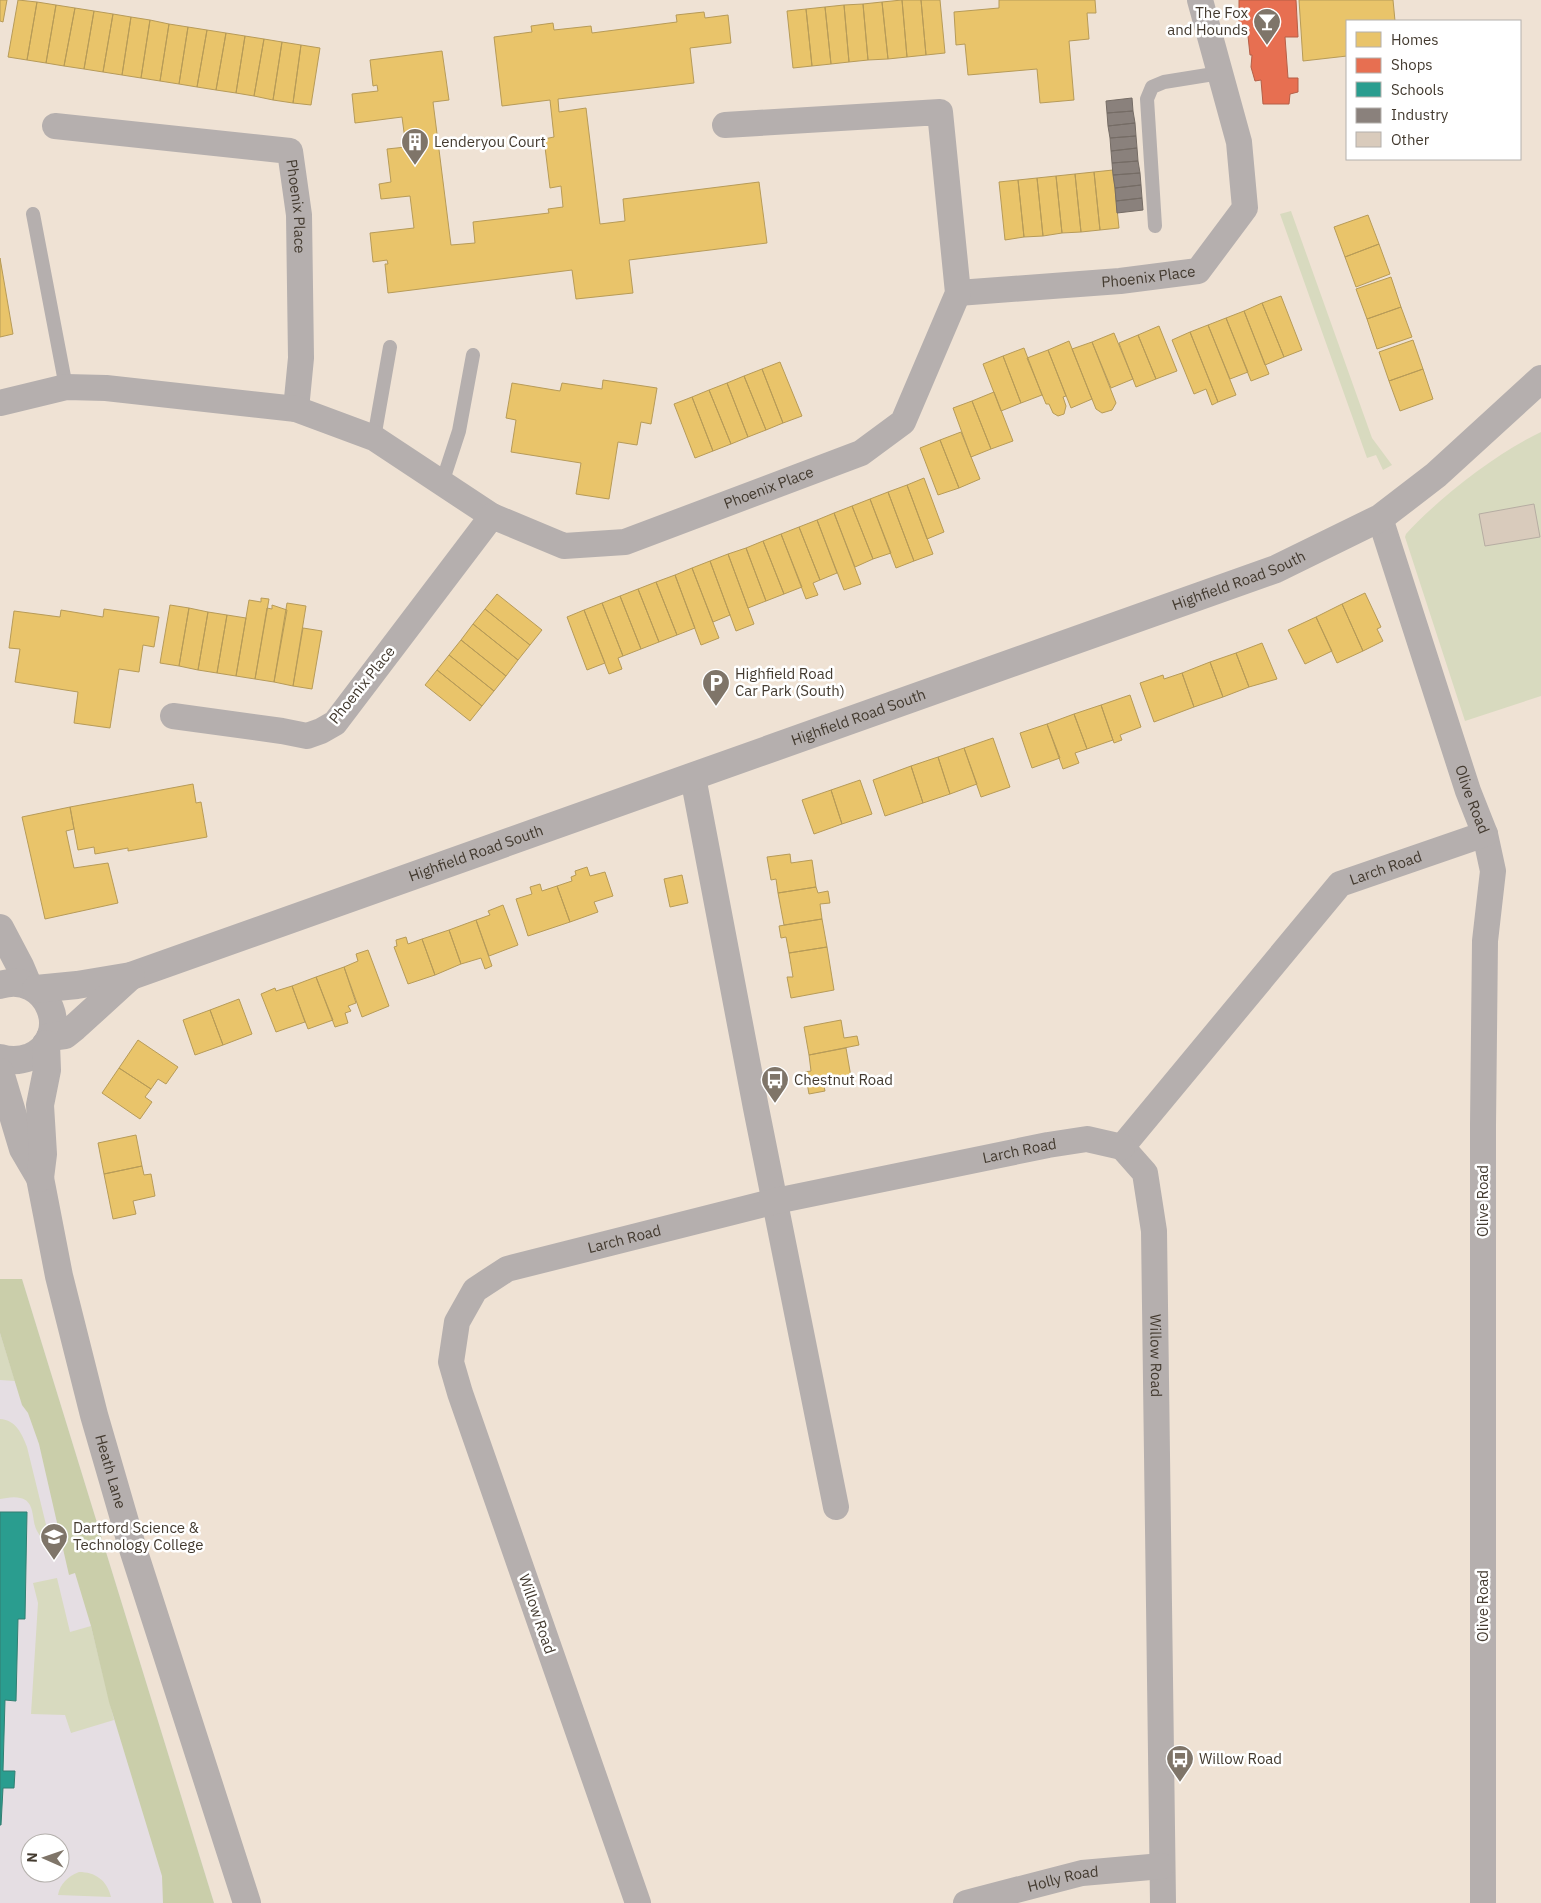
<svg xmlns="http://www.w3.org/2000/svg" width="1541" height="1903" font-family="'IBM Plex Sans',sans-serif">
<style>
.education{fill:#e5dee3;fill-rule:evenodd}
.green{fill:#d8dabf;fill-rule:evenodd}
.forest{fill:#caceaa}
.homes{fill:#e9c46a;stroke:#b79b58}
.shops{fill:#e76f51;stroke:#b65f47}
.schools{fill:#2a9d8f;stroke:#327f72}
.industry{fill:#8a817c;stroke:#756c65}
.building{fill:#d9cbbc;stroke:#b5aca1}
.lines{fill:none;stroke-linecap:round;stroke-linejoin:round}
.service{stroke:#b5afae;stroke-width:14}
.minor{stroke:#b5afae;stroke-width:26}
.tertiary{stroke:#b5afae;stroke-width:28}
.labels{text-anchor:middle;stroke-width:5;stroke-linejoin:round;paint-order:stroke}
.poi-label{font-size:15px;fill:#433a2f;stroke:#fff;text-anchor:start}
.street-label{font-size:15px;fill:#433a2f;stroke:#fff}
</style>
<rect width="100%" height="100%" fill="#efe2d4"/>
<path class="education" d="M0,1279H22L214,1903H0ZM30,1843H60V1873H30Z"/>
<path class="green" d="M1291,211L1372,438L1392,465L1383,470L1376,455L1367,458L1280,214Z
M1541,432V696L1465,721L1405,537L1406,534C1440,497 1495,454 1541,432ZM1534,504L1539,537L1485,546L1480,514Z
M0,1333L15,1381L0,1380Z
M0,1419C16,1420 22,1434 27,1447L51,1545C45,1541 40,1537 37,1531C31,1520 36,1501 20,1498C14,1496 6,1498 0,1499Z
M57,1578L70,1632L91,1626L114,1720L71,1733L65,1715L31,1714L38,1603L33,1583Z
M79,1872C95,1872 107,1880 111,1897L58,1895C60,1884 68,1876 79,1872Z"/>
<path class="forest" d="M0,1279H22L214,1903H163L162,1876L109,1702L91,1626L75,1573L69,1575L39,1444L28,1413L22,1405L0,1333Z"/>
<path class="homes" d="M0,0H7L3,22L0,21Z
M18,0L37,2L27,60L8,57Z
M902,0H921L926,55L907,57Z
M902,0L907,57L888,59L882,2Z
M921,0H940L945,53L926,55Z
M999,0H1095L1096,13H1087L1089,39L1069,41L1074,100L1040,103L1037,69L968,75L965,44L956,45L954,12L999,8Z
M1299,0H1393L1395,21H1347V56L1303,61Z
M37,2L56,5L46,63L27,60Z
M882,2L888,59L868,60L863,4Z
M863,4L868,60L849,62L844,5Z
M56,5L75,8L64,66L46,63Z
M844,5L849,62L831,64L825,7Z
M825,7L831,64L812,66L806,9Z
M75,8L94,11L84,69L64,66Z
M806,9L812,66L793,68L787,11Z
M94,11L113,14L103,72L84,69Z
M704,12L705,18L728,15L731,43L690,48L694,83L558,99L559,112L586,108L600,224L625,221L623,199L759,182L767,243L629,260L633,293L576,299L572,270L388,293L385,264H388L387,260L373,262L370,233L414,228L410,196L381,199L379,184L391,182L387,149L406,147L402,117L355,123L352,94L378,91L377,85L373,86L370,60L442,51L449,100L433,102L451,245L475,243L473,222L549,213L548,209L563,207L561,186L550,188L544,139L554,137L550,100L502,106L494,37L532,32L531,26L553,23L554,30L591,26L592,33L677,22L676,15Z
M113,14L131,17L122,75L103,72Z
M131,17L150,20L141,78L122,75Z
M150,20L169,24L160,81L141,78Z
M169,24L188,27L179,84L160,81Z
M188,27L207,30L197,87L179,84Z
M207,30L226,33L216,90L197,87Z
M226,33L245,36L236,93L216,90Z
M245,36L264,39L254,96L236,93Z
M264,39L282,42L273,100L254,96Z
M282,42L301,45L293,103L273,100Z
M301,45L320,48L311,105L293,103Z
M1113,170L1119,228L1100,230L1094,172Z
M1094,172L1100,230L1081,232L1075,174Z
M1075,174L1081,232L1062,233L1056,176Z
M1056,176L1062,233L1043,236L1037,178Z
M1037,178L1043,236L1024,237L1018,180Z
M1018,180L1024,237L1005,240L999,182Z
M1368,215L1379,244L1345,257L1334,227Z
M1379,244L1390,274L1356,287L1345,257Z
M0,258L13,334L0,337Z
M1391,277L1401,307L1367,319L1356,289Z
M1281,296L1302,350L1284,357L1262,303Z
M1262,303L1284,357L1265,365L1244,311Z
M1401,307L1412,337L1377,349L1367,319Z
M1244,311L1269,374L1251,381L1226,318Z
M1226,318L1248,372L1230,379L1208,325Z
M1208,325L1236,395L1218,402L1190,332Z
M1159,326L1177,371L1156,379L1138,335Z
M1190,332L1218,402L1212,405L1206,389L1194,394L1172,340Z
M1114,333L1133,379L1111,388L1092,342Z
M1138,335L1156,379L1136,387L1119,343Z
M1413,340L1423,369L1389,381L1379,352Z
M1069,341L1092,399L1071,408L1048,350Z
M1092,342L1116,403L1112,410L1102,413L1096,409L1072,349Z
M1024,348L1042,395L1021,403L1003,356Z
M1048,350L1066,396L1063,397L1066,406L1064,414L1058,416L1053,413L1049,404H1046L1027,358Z
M1003,356L1021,403L1001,411L983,364Z
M780,362L802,416L783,423L762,369Z
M762,369L783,423L766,430L744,376Z
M1423,369L1433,399L1400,411L1389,381Z
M744,376L766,430L748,437L727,383Z
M603,380L657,388L651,424L641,422L637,445L618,442L609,499L576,494L581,463L511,452L516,420L506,418L512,383L560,391L562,383L602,389Z
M727,383L748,437L731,444L709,390Z
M709,390L731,444L713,451L692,397Z
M994,392L1013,441L991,449L972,401Z
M692,397L713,451L695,458L674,404Z
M972,401L991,449L971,457L953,408Z
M961,432L980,479L959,488L940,440Z
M940,440L959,488L938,495L920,448Z
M924,478L944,532L927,539L907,485Z
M907,485L933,554L914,561L888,492Z
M888,492L914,561L896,568L870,499Z
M870,499L891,553L873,559L852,506Z
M852,506L873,559L855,567L834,513Z
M834,513L861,584L844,590L817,520Z
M817,520L837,573L820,580L799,527Z
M799,527L820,580L813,583L818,595L806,599L781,534Z
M781,534L802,587L784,594L763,541Z
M763,541L784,594L766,601L746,548Z
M746,548L766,601L748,608L728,554Z
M728,554L754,624L736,631L710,561Z
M710,561L730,615L713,622L692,568Z
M692,568L719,638L701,645L675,575Z
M675,575L695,628L677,635L656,582Z
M656,582L677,635L659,642L638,589Z
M638,589L659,642L641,649L620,596Z
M1365,593L1381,627L1377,629L1383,641L1363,651L1342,604Z
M497,594L542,630L530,645L485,609Z
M620,596L641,649L623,656L602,603Z
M261,598L269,599L255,679L236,676L249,600L261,602Z
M287,603L306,606L293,686L274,682Z
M602,603L623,656L618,658L622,669L609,674L584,610Z
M1342,604L1363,651L1337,663L1316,617Z
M170,605L189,608L179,666L160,663Z
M272,605L287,610L274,682L255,679L267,608L272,609Z
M189,608L208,612L198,670L179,666Z
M104,609L159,617L154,647L143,645L139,672L119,669L110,728L74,723L78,692L15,682L20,649L9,648L14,611L60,617L61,610L103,617Z
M485,609L530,645L518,660L473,624Z
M584,610L605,663L587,670L567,617Z
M208,612L227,615L217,673L198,670Z
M227,615L246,618L236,676L217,673Z
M1316,617L1332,651L1305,664L1288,630Z
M473,624L518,660L506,676L461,640Z
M303,628L322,631L312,689L293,686Z
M461,640L506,676L494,691L449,655Z
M1262,643L1277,679L1249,687L1236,653Z
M1236,653L1249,687L1223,697L1210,662Z
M449,655L494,691L482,706L437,670Z
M1210,662L1223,697L1194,707L1182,673Z
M437,670L482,706L470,721L425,685Z
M1182,673L1194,707L1154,722L1140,683L1163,675L1164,679Z
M1130,695L1141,727L1120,735L1122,740L1114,743L1101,705Z
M1101,705L1113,740L1087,749L1074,714Z
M1074,714L1087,749L1075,753L1079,763L1063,769L1047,724Z
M1047,724L1060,758L1032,768L1020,733Z
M993,738L1010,787L981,797L964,748Z
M964,748L977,784L950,794L938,757Z
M938,757L950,794L923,803L911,766Z
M911,766L923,803L885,816L873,780Z
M860,780L872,814L842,824L831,790Z
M193,784L196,803L201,802L207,837L128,851V848L95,854L94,847L78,850L70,807Z
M831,790L842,824L814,834L802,800Z
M70,807L74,829L66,831L74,868L108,863L118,903L45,919L22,817Z
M790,854L791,863L812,860L816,887L778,893L776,879L771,880L767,857Z
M587,867L590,876L605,872L613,896L594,902L598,912L570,922L557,886L572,881L571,877L576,875L575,871Z
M682,875L688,903L670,907L664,879Z
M540,884L542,891L557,886L570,922L528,936L516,899L532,894L530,887Z
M816,887L818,893L828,891L830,903L820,904L822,919L784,925L778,893Z
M503,905L518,945L489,956L476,920L490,915L488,911Z
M822,919L827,947L789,953L786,937L781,938L779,926Z
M476,920L492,966L485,969L481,958L461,964L449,930Z
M449,930L461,964L435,975L422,939Z
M406,937L408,944L422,939L435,975L408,984L394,947L397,946L396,940Z
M827,947L834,990L791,998L787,977H793L789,953Z
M368,950L389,1006L362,1017L344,967L358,961L356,954Z
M344,967L356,1003L348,1006L351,1011L345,1013L348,1023L335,1027L316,977Z
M316,977L333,1020L308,1029L292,986Z
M292,986L305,1022L276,1032L261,994L275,988L276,991Z
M239,999L252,1034L223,1045L210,1010Z
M210,1010L223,1045L195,1055L183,1020Z
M841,1020L844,1038L857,1036L859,1045L809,1055L804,1027Z
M138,1040L178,1067L166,1084L158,1079L151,1089L119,1068Z
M846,1048L851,1077L823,1082L825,1091L809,1094L805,1072L811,1071L809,1055Z
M119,1068L151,1089L145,1097L152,1102L140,1119L102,1093Z
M136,1135L142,1166L104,1174L98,1143Z
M142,1166L144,1175L151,1174L155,1196L133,1201L136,1214L113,1219L104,1174Z"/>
<path class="shops" d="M1239,0H1296L1298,37H1285L1288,78H1298V92L1290,94L1289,104H1263L1261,80L1255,81L1251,67L1252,55H1250L1248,36H1243L1239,21Z"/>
<path class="schools" d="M0,1512H27L25,1619H18L16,1701L5,1700L3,1771H15L14,1788H3L1,1825H0Z"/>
<path class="industry" d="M1132,98L1133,111L1107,113L1106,101Z
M1133,111L1135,123L1108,126L1107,113Z
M1135,123L1136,136L1110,138L1108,126Z
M1136,136L1137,148L1111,151L1110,138Z
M1137,148L1138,161L1112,163L1111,151Z
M1138,161L1140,173L1113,175L1112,163Z
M1140,173L1141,185L1115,188L1113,175Z
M1141,185L1142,198L1116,201L1115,188Z
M1142,198L1143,210L1117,213L1116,201Z"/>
<path class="building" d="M1534,504L1540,537L1485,546L1479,514Z"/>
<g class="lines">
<path class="service" d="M33,214L66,387
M1155,226L1147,99L1152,87L1164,82L1220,73
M374,438L390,347
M442,483L459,431L473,355"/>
<g class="minor">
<path id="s1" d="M55,126L290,151L299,215L301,358L296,409"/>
<path id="s2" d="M958,293L1120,281L1198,271L1245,208L1239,142L1200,0"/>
<path d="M0,403L66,387L106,388L296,409L374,438L492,516"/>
<path id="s3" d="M1380,518L1468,791L1485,834L1493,871L1485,941L1483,1125V1903"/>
<path id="s4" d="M173,716L282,731L307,736L321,731L335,723L492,516L564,546L625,542L861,453L903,422L958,293L940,112L725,125"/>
<path d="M693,777L756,1108L836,1507"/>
<path id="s5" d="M1122,1147L1145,1173L1154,1231L1163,1903"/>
<path id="s6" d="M1122,1147L1340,884L1485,834"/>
<path id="s7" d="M638,1903L460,1393L451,1362L457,1322L475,1290L507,1269L776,1201L1048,1145L1087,1139L1122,1147"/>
<path id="s8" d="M966,1903L1082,1873L1162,1866"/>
</g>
<g class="tertiary">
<path d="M0,928L20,966L28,985"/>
<path d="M0,985C48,970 75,1037 30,1057C20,1061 10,1061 0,1058"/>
<path id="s9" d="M36,989L77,985L131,976L1276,569L1380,518L1436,475L1541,379"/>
<path d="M50,1037L65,1035L75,1027L131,976"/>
<path id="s10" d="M0,1072L23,1149L40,1178L59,1276L94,1415L132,1546L247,1903"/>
<path d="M40,1178L43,1154L40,1105L47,1070L46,1044"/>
</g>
</g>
<defs>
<symbol id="bar-pin" viewBox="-11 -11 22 30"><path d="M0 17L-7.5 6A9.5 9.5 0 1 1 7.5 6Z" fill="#7f7569" stroke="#fff"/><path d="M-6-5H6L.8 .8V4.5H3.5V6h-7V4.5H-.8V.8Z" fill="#fff"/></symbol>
<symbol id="building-pin" viewBox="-11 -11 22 30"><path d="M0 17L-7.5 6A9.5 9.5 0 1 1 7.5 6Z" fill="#7f7569" stroke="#fff"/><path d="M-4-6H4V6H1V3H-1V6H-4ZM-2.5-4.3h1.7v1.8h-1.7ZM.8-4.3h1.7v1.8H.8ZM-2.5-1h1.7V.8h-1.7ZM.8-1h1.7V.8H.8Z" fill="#fff"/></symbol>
<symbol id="parking-pin" viewBox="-11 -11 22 30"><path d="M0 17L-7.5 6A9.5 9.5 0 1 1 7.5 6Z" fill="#7f7569" stroke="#fff"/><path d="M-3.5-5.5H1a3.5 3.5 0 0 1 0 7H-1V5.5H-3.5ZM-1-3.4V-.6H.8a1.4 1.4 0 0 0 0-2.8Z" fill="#fff"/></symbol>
<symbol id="bus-pin" viewBox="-11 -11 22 30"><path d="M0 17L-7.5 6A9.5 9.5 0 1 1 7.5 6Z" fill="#7f7569" stroke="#fff"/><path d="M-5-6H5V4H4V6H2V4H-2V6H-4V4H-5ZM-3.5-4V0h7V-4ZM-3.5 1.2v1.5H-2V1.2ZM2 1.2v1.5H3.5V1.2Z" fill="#fff"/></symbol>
<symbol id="school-pin" viewBox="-11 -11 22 30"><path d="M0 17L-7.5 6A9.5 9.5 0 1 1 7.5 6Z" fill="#7f7569" stroke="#fff"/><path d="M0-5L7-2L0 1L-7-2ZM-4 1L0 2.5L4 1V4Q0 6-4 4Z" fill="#fff"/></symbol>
</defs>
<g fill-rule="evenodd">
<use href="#bar-pin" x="1251" y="6" width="32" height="43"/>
<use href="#building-pin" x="399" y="126" width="32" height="43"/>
<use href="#parking-pin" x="700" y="667" width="32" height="43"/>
<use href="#bus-pin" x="759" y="1064" width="32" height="43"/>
<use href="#school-pin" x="38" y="1521" width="32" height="43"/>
<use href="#bus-pin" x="1164" y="1743" width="32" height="43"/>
</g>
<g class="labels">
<g class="poi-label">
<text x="1248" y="18" text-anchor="end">The Fox<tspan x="1248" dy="17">and Hounds</tspan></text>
<text x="434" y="147">Lenderyou Court</text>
<text x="735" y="679">Highfield Road<tspan x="735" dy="17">Car Park (South)</tspan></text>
<text x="794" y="1085">Chestnut Road</text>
<text x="73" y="1533">Dartford Science &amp;<tspan x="73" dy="17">Technology College</tspan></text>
<text x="1199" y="1764">Willow Road</text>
</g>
<g class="street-label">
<text dy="5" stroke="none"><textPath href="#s1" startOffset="292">Phoenix Place</textPath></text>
<text dy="5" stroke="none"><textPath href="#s2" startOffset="191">Phoenix Place</textPath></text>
<text dy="5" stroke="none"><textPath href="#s4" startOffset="719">Phoenix Place</textPath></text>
<text dy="5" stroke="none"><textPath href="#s9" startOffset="1272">Highfield Road South</textPath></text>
<text transform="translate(362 685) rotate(-51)" y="5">Phoenix Place</text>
<text dy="5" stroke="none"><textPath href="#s9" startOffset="868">Highfield Road South</textPath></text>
<text dy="5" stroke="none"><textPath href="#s3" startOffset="296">Olive Road</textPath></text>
<text dy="5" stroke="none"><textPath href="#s9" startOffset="462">Highfield Road South</textPath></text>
<text dy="5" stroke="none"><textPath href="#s6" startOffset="390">Larch Road</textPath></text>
<text dy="5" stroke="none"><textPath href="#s7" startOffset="1214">Larch Road</textPath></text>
<text transform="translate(1483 1201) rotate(-90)" y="5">Olive Road</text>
<text dy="5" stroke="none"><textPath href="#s7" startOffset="809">Larch Road</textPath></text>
<text dy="5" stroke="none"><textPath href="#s5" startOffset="218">Willow Road</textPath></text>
<text dy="5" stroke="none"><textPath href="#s10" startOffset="416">Heath Lane</textPath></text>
<text transform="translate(1483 1606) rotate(-90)" y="5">Olive Road</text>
<text transform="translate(537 1614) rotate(71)" y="5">Willow Road</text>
<text dy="5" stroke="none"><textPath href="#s8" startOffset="100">Holly Road</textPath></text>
</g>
</g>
<rect x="1346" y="20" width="175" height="140" fill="#ffffff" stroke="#b4b0ac"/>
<rect x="1356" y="32" width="25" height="15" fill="#e9c46a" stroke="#b4b0ac"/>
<text x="1391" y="45" font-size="15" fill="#433a2f">Homes</text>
<rect x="1356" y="58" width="25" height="15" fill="#e76f51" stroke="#b4b0ac"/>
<text x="1391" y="70" font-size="15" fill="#433a2f">Shops</text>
<rect x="1356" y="82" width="25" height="15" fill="#2a9d8f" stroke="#b4b0ac"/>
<text x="1391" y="95" font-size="15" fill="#433a2f">Schools</text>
<rect x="1356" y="108" width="25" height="15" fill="#8a817c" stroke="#b4b0ac"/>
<text x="1391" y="120" font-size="15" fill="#433a2f">Industry</text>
<rect x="1356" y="132" width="25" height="15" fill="#d9cbbc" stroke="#b4b0ac"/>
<text x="1391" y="145" font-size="15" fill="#433a2f">Other</text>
<g transform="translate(45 1858) rotate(272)"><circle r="24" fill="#ffffff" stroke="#b4b0ac"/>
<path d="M0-4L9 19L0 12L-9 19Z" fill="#7f7569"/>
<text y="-8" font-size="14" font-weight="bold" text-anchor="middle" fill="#433a2f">N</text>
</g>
</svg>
